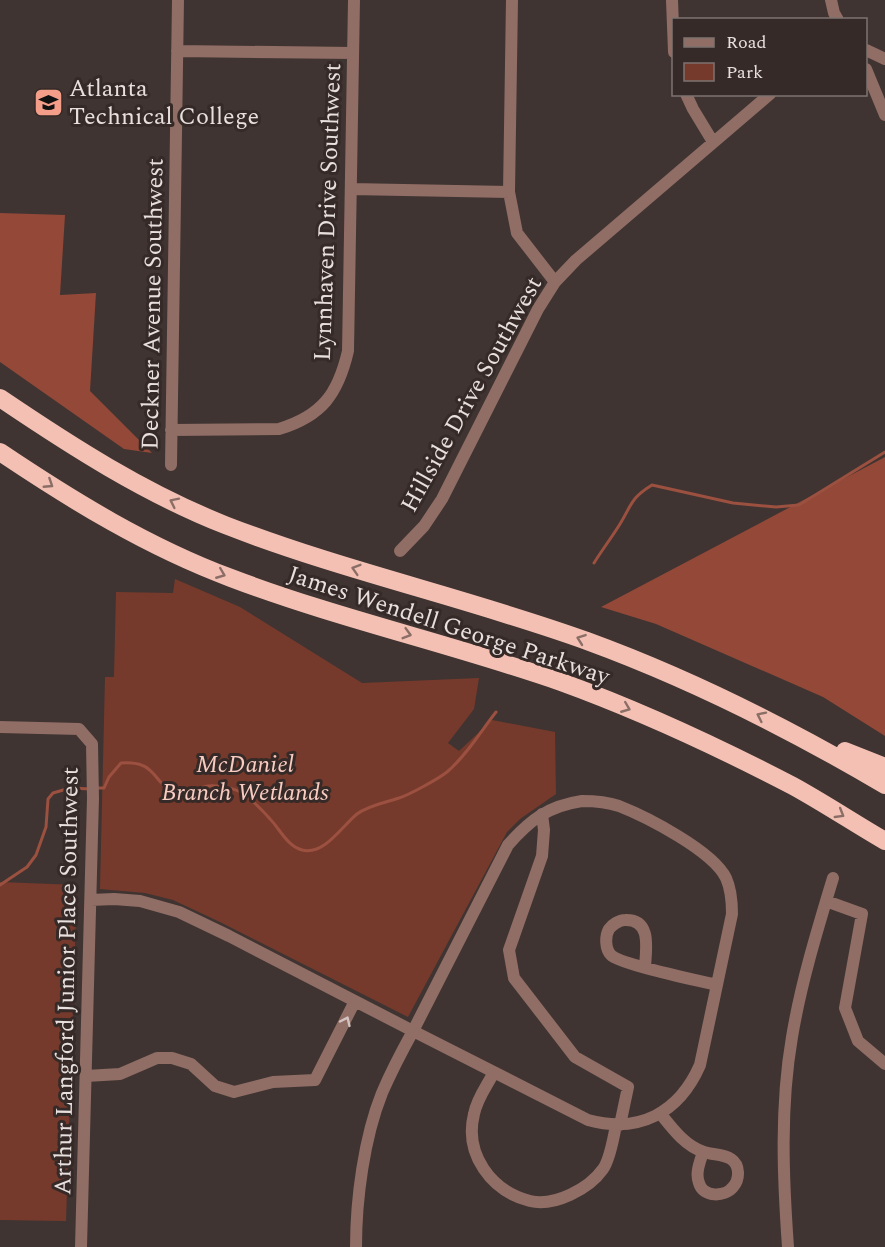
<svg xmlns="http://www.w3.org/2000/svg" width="885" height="1247" font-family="Spectral,serif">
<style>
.green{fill:#763a2c}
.forest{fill:#934838}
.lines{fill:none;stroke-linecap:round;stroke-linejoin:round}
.stream{stroke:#9b5040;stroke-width:3}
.street{stroke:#906d65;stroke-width:12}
.highway{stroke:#f4c0b4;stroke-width:18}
.oneway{stroke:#8b6e66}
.oneway2{stroke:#d2c3c0}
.labels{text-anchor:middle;stroke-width:6;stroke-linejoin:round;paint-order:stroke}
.poi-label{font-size:24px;fill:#e8e0de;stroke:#352a27;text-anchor:start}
.street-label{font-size:24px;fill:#e8e0de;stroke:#352a27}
.park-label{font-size:24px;font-style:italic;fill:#f9ccc1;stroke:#352a27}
</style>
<rect width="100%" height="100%" fill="#3f3431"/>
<path class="green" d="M175,579L240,607L362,683L479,678L474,709L448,743L459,751L492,720L555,732L556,794L520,819L507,832L408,1017L220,922L173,900L145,893L100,889L105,677H114L116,592L173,593Z
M0,882L77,885L66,1221L0,1220Z"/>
<path class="forest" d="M0,213L65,215L60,295L96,293L90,391L152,453L124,449L0,362Z
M885,457V736L823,697L656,624L601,607Z"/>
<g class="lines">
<path class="stream" d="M594,563C602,550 612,537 620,524C632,504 631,498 652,485L733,503L776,507L799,505L885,452
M97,788H104L109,777L121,763C159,760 151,785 178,793C188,797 198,787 208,786C218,785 235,788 244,794C250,798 265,813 270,819C280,829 287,846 302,850C324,856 342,826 357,814C369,805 385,803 399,798C409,795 438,779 447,772C466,756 481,731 496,712
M0,885L27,867L36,855L46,827L48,799L53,793L70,788L91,789"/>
<path class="street" d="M512,0L509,192L517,233L555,282
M672,0L674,52
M831,0L834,13L838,20
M866,50L885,59
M177,51L353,53
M866,69L885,115
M686,94L693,109L713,142
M351,189L509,192
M171,430L279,429C322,416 338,394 348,351L354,0
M171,465L178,0
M400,551L424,526L442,499L538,309L555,282L576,260L770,94
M0,727L79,729L92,744L93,798L81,1247
M582,801C595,801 607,802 619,806C647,817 713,851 726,878C731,889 732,902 732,914L700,1065C679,1113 639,1134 588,1120L413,1031L508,845C530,820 548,806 582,801Z
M542,814L544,830L542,856L509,950L514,978L575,1057L628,1087L620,1125
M91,900L114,899L140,901L179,912L229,936L413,1031C402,1051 391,1072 382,1093C364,1138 356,1199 356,1247
M826,901L862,914L845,1008L858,1041L885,1064
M645,967C646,949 652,919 625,920C619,920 612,925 609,929C605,936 605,949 611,955C619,964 700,981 717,985
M494,1072C487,1086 477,1098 474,1114C464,1154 491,1191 530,1201C554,1207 589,1189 603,1169C609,1161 614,1136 616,1125
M86,1076L120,1074L157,1058H172L191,1064L215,1086L234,1092L273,1082L315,1080L355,1001
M660,1113C672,1128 685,1146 704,1152C713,1155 723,1154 731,1159C740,1165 740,1179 733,1187C725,1197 703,1198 699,1183C695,1173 700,1162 703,1152
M788,1247C783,1177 780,1107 792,1037C801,983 817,931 833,878"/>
<path class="highway" d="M0,398C71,446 144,493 225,525C343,571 468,598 587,641C691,679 790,729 885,785
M0,452C73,501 148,547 231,578C339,619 452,644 561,682C641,711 718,747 793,786C824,803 854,823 885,841
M845,751L885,767"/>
</g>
<defs><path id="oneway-chevron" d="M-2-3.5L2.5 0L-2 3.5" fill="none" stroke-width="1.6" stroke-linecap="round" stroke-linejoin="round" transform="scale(1.5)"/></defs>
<g class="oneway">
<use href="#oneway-chevron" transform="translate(49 484) rotate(33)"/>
<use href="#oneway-chevron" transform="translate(174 502) rotate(-154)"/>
<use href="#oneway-chevron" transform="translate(356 569) rotate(-163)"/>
<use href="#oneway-chevron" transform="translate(221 574) rotate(22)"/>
<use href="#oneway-chevron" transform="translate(407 634) rotate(16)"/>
<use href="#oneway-chevron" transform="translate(581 639) rotate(-160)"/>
<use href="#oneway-chevron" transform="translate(626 708) rotate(22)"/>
<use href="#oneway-chevron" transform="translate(761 716) rotate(-154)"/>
<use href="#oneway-chevron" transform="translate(840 814) rotate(31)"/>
</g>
<use class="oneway2" href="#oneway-chevron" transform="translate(346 1021) rotate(-65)"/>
<defs>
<symbol id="university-square" viewBox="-11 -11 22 22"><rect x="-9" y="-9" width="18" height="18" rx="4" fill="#f49e8a" stroke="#352a27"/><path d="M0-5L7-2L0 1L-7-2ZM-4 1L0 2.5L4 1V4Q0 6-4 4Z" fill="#111"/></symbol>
</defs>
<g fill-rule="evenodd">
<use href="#university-square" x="32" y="86" width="33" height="33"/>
</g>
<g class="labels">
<g class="poi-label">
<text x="69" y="96">Atlanta<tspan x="69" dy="28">Technical College</tspan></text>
</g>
<g class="street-label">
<text transform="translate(327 212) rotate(-88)" y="8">Lynnhaven Drive Southwest</text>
<text transform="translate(152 304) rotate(-89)" y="8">Deckner Avenue Southwest</text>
<text transform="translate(471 394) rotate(-61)" y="8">Hillside Drive Southwest</text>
<text transform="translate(449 625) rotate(18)" y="8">James Wendell George Parkway</text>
<text transform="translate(66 981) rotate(-89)" y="8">Arthur Langford Junior Place Southwest</text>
</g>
<g class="park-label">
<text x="245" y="772">McDaniel<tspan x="245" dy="28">Branch Wetlands</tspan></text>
</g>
</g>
<rect x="672" y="18" width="195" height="78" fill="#352a27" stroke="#7d7370" stroke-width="1.5"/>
<rect x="684" y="38" width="30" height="9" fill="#906d65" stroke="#7d7370" stroke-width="1.5"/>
<text x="726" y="48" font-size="18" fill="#e8e0de">Road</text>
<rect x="684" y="63" width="30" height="18" fill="#763a2c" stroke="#7d7370" stroke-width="1.5"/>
<text x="726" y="78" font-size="18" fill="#e8e0de">Park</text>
</svg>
